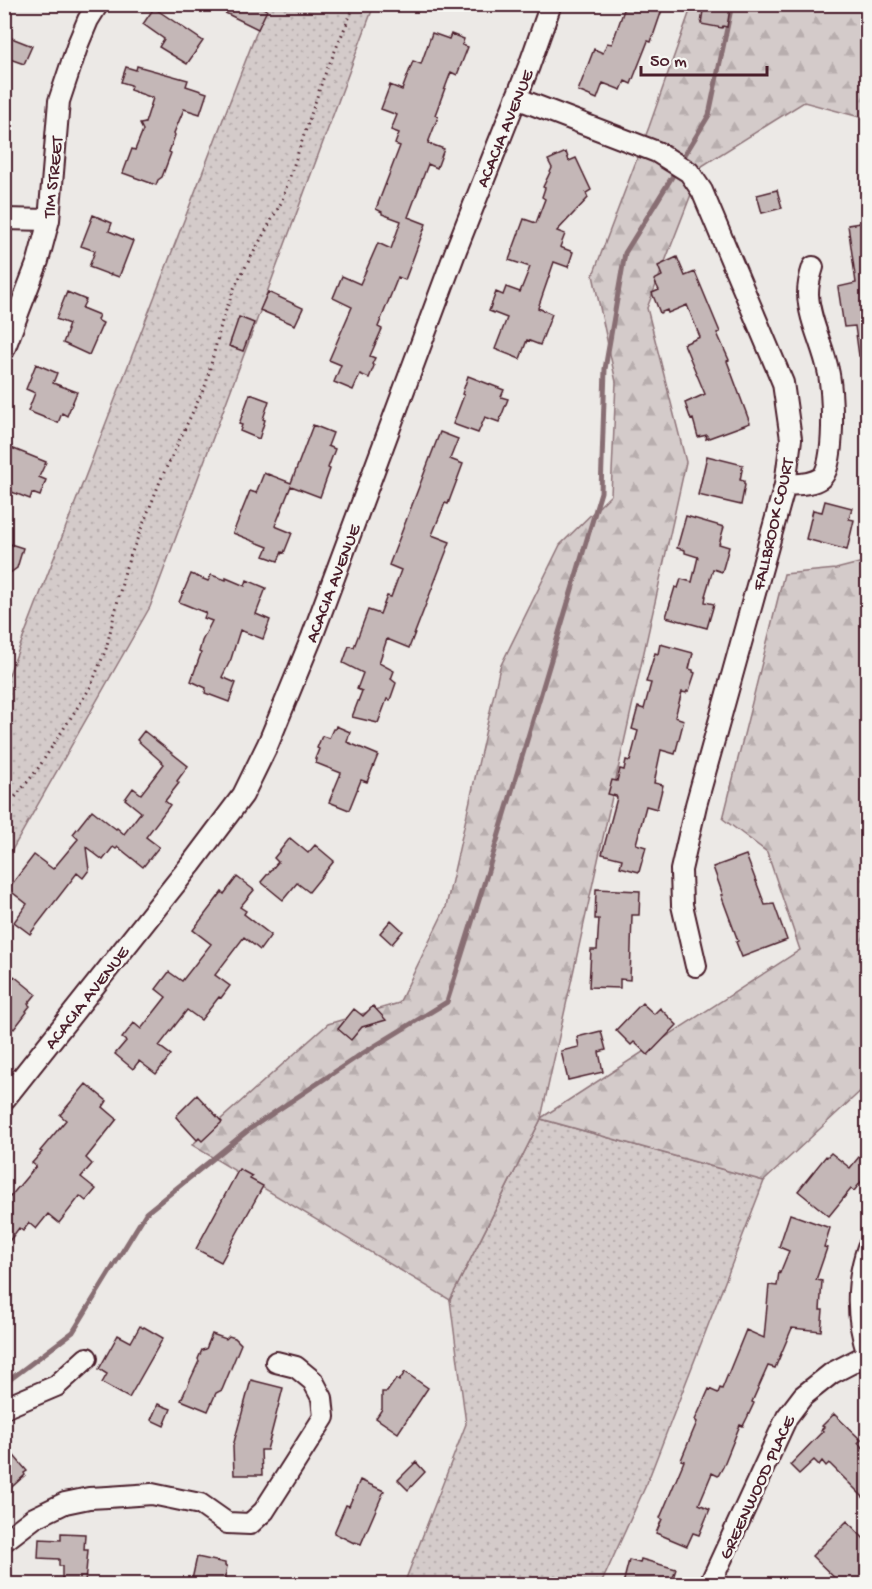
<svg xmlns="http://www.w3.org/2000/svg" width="872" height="1589" font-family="'Gochi Hand',sans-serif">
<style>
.grass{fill:url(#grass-dots);stroke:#8f757a;stroke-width:1.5}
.forest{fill:url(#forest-firs);stroke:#8f757a;stroke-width:1.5}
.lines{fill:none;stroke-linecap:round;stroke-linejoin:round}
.stream{stroke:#886e73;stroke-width:5}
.building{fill:#c4b7b7;stroke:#4a1f2b;stroke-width:1.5}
.minor-casing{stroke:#4a1f2b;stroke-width:24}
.path{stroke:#4a1f2b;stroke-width:3;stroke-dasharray:1.5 4.5;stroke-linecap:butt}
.minor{stroke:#f6f6f2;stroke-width:20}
.labels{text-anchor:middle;stroke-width:5;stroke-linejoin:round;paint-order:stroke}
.street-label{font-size:18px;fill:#4a1f2b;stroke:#f6f6f2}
</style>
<defs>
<pattern id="grass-dots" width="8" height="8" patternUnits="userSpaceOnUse" patternTransform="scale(1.5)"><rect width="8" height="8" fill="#d4cbca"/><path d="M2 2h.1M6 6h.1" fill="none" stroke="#b8aeae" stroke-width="1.8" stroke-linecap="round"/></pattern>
<pattern id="forest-firs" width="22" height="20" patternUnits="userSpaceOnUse" patternTransform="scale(1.5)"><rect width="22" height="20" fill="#d4cbca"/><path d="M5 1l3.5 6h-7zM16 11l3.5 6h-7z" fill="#b8aeae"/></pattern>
</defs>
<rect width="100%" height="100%" fill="#ece9e6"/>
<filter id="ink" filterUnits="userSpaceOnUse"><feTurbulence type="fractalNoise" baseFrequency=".0167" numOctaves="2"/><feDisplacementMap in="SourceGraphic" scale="12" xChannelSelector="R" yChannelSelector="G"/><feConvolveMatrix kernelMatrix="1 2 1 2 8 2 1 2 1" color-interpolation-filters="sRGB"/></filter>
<g filter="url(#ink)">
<path class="grass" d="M267,5H374L150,607L12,850L5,858V685Z
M541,1119L764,1181L647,1483L601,1584H404L466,1424L450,1300Z"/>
<path class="forest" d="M692,5H867V119L804,102L702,166L647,308L686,462L541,1118L800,950L767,852L723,819L784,574L836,569L867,561V1085L764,1181L541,1119L450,1300L192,1145L328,1024L399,1003L446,907L500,667L560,545L611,495L616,382L593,275L649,127Z"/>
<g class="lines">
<path class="stream" d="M686,153L709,115L732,4
M4,1384L73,1332L146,1213L251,1128L357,1057L447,1002L488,871L601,492L605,369L625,253L672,177"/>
</g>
<path class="building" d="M207,4H256L267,10L258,29Z
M626,4H664L651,42L648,41L631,84L625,81L621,90L603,83L597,99L578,91L594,49L603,53L607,43L612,44Z
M704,4H716L725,6V8H730L727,27L723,26L722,28L701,24Z
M154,8L203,41L187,64L159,47L164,39L143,24Z
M432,33L449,39L451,34L464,39L462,45L468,47L457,75L451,72L435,115L438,117L428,143L444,149L437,168L428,164L408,217L426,224L405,280L398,277L378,327L382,329L370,356L375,358L372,364L374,366L369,378L360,374L353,390L334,382L341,365L329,360L352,307L333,298L342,276L360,284L378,243L391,249L401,221L382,214V212L376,209L400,146L395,144L399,133L391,130L397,115L381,109L390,85L402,90L413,61L421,64Z
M4,35L32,46L24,64L4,57Z
M137,66L188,80L186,86L207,93L200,114L184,109L174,133L175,135L169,152L171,153L162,177L158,180L156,185L123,173L132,149L135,150L143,130L140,124L145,123L153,98L130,90L131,85L121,82L126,67L136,70Z
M566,152L569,161L576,158L591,190L586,193L588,198L557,231L565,234L560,247L573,252L568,267L554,262L538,308L552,314L540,345L527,340L520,359L495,349L507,318L489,311L496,292L503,295L506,287L520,292L530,267L509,260L524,219L536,223L545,199L542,197L545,188L543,187L552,168L548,160Z
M777,190L782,208L762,213L757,195Z
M93,215L112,223L109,231L133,241L119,277L111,274L110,275L89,267L95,251L81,246Z
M867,222V356H859L855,326L844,327L838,287L856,283L848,225Z
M677,257L685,276L695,272L720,332L717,333L729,360L727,361L750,423L706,439L707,435L698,437L693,419L691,420L685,403L705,394L684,344L700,337L687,305L668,313L667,310L660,313L652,293L659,290L654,280L662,276L658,266Z
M67,292L86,300L82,308L99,315L97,320L103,323L89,355L63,343L68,330H67L69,324L56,319Z
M268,292L303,308L295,325L260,310Z
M239,317L254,323L243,351L229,346Z
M36,364L57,373L53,383L77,392L67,416L62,413L58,423L28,411L35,393L26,389Z
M468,376L504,390L501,397L508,399L499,422L485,417L478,433L453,424L464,395L462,394Z
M250,394L269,401L263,419L265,420L259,439L240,431L242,425L239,424Z
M313,425L333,433L328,446L335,449L328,468L330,469L320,497L291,486L275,526L292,533L284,553L282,552L278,561L264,556L268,547L233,533L250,491L256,493L264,473L268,475V474L291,483Z
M440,432L458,439L450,459L463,464L448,504L445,503L432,535L450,542L409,648L387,639L379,663L394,671L391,679L396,683L390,700L387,699L378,723L352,717L362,691L357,689L363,673L343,663L349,646L354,647L368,610L380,614L387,596L391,597L401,570L389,565Z
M4,445L46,462L39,477L46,480L40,496L32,493L30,499L4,489Z
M707,456L743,465L740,480L744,481V484L745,485L741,505L698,495Z
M825,501L852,508L849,519L854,520L847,550L806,539L813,510L822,512Z
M686,516L724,527L719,544L729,547L722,572L713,569L705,596H706L705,602L714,604L707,628L666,617L675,587L678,588L681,579L692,582L698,557L685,553V550L677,548Z
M4,542L23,548L17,568L4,577Z
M191,574L208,581L211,575L226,580V578L245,586L247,580L266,588L256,614L270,620L263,639L240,630L231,659L222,677L236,683L229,702L205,693L206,688L191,681L201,653L199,652L202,641L212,621L204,618L206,613L179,602Z
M660,644L693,653L689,669L693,670V672L695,673L689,691H687L686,693L682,692L675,717L684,720L675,754L661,750L654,783L663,785L657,809L646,806L636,844L646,847L639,872L620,867L622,859L602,854L617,798L616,796L608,794L612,780L617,781L620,769L624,770L626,760L630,761L638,731L632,729L638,707L644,709L651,683L646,682L655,653L658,654Z
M336,726L350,732L347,742L378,755L367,782L361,780L349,810L329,802L341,773L316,763L317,759H315L319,749L317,748L322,736L329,738L333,729H335Z
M144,731L188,766L177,781L179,783L165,801L170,805L146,837L159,847L143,867L118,847L116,849L113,847L103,860L86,847L89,870L83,878L77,873L30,934L14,922L27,904L8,889L34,855L53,869L78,839L73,834L92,810L112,826L116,829L117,828L124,834L141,812L125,799L133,788L141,794L164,764L137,740Z
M290,838L308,853L315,845L334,861L309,892L297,883L283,900L261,882L278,862L274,858Z
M746,855L765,905L774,904L787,940L742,957L736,942L738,941L721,895H723L713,867Z
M237,877L254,890L240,907L246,911L244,914L271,935L260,950L244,937L215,975L230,986L221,998L219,997L201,1020L187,1010L159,1046L171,1055L156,1074L139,1061L133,1069L115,1054L126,1041L122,1038L134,1023L141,1029L166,997L156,989L169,972L182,981L211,944L193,930L222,892L224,894Z
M596,889L640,891L639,915H632L630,980L620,979V988L589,987L591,950H597L599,919H595Z
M391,920L403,931L392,944L380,933Z
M14,976L36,994L28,1004L30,1006L26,1011L27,1012L14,1029L4,1021V988Z
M642,1003L654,1014L660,1008L677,1025L648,1055L634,1042L631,1045L616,1030Z
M373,1006L386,1020L362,1027L351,1040L338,1029L354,1009L363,1016Z
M601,1031L606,1050L599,1052L603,1072L568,1080L561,1051L579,1047L577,1037Z
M86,1084L107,1101L103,1107L117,1119L86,1158L92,1164L81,1177L96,1189L86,1201L80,1196L59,1223L48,1214L36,1229L29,1223L23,1231L19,1228L4,1248V1193L10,1197L36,1166L32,1163L42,1152L40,1151L66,1120L60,1115Z
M197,1095L222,1122L202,1141L199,1138L197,1140L176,1117L177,1115Z
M867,1147V1174L854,1191L851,1189L829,1216L798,1191L826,1156L827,1157L831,1153L850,1168Z
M239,1169L252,1176L250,1179L263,1186L221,1262L196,1249Z
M790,1214L830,1228L824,1247L827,1248L816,1280L822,1281L820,1310H823L821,1331L792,1328L775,1368L768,1366L752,1402L754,1403L747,1418L743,1426L740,1425L723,1467L718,1476L712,1473L699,1504L710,1509L699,1535L693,1533L687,1546L656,1533L662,1519L660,1518L684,1461L681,1460L697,1422L695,1420L709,1389L718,1393L720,1388L722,1389L746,1330L764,1338L769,1285L777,1286L779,1272L780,1273L789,1251L779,1247Z
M140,1326L143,1328L144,1327L163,1338L129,1398L102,1383L107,1374L99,1369L118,1335L131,1342Z
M212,1334L226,1339L229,1336L235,1338L241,1344L222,1390L216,1393L208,1411L181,1400L199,1361L198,1359L202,1350L206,1349Z
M405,1372L428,1388L398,1433L376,1418L382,1409V1392H387L396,1379L399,1381Z
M251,1380L283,1388L267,1450H261L262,1475H234L233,1446Z
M158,1404L171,1409L164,1426L151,1420Z
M834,1414L861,1440L858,1443L867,1452V1501L829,1463L826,1466L822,1461L819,1465L814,1460L799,1474L790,1465L823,1431L821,1430L824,1427L822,1426Z
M4,1444L27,1471L24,1473L25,1475L4,1494Z
M416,1462L425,1472L408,1490L398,1480Z
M360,1480L384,1491L361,1544L355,1542L354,1543L334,1533L346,1505L349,1506Z
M847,1521L867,1542V1584H841L812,1556Z
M61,1533L85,1534L84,1550H88L85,1583L62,1582V1566H59V1559L38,1558L39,1539L61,1540Z
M197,1557L225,1563V1566H227L224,1584H191Z
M641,1559L676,1569L671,1584H623L629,1560L640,1563Z"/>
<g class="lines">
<defs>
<path id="minor" d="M516,98L657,152L689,172L702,191L783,383L791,439L785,485L696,805L681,870L682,905L696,966
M4,219L49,220
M4,350L38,261L49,220L59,101L78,44L88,20L98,4
M785,485C797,484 811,485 821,478C836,468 833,388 828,370C823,345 809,320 808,294C808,284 810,276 813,267
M4,1100L192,863L243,795L268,744L312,637L456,250L529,66L551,4
M868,1247C855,1284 856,1319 868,1355
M4,1408L56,1386L87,1358
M4,1541L34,1518L65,1503L89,1498L108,1497L152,1494L200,1504L227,1523L250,1524L264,1511L324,1417L322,1398L313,1381L296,1367L276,1362
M710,1584L787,1417L803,1396L832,1373L867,1355"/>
</defs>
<use href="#minor" class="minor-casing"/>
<path class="path" d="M4,811L37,770L90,688L106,649L126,567L161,479L206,384L222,321L235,286L281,203L323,79L355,4"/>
<use href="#minor" class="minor"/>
</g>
</g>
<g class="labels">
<g class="street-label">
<text transform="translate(504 128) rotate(-68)" y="6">ACACIA AVENUE</text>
<text transform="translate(52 177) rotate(-84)" y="6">TIM STREET</text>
<text transform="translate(772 524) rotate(-77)" y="6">FALLBROOK COURT</text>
<text transform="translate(332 583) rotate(-69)" y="6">ACACIA AVENUE</text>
<text transform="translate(86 997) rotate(-52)" y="6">ACACIA AVENUE</text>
<text transform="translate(756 1487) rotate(-65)" y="6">GREENWOOD PLACE</text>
</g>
</g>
<rect width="872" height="1589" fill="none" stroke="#f6f6f2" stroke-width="24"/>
<rect x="12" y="12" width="848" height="1565" fill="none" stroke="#4a1f2b" stroke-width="2" filter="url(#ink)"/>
<path d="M641 66v9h126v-9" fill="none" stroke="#4a1f2b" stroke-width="3"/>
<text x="650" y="66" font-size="18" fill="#4a1f2b" stroke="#f6f6f2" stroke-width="4.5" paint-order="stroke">50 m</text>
</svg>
